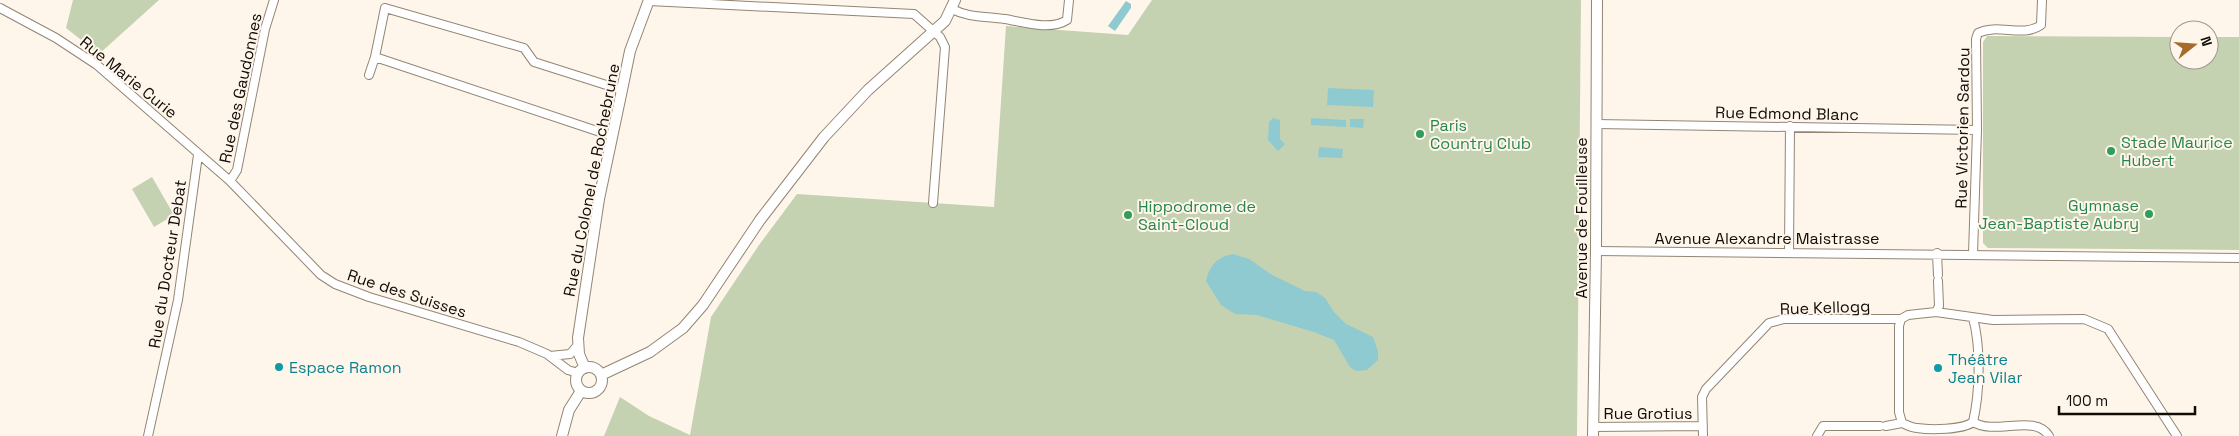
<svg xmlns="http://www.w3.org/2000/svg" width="2239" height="436" font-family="'Space Grotesk',sans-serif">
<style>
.green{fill:#c4d2b1}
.water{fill:#8ecad0}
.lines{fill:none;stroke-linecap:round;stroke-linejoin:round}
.street-casing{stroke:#928574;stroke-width:10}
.secondary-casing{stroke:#928574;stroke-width:12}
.street{stroke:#fff;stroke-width:8}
.secondary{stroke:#fff;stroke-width:10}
.leisure-dot{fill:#2e9e5b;stroke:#fff6eb;stroke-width:2}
.culture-dot{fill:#0f9aa8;stroke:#fff6eb;stroke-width:2}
.labels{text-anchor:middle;stroke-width:4;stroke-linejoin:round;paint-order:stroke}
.street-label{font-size:16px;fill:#100c06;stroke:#fff6eb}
.leisure-label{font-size:16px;fill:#27864d;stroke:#fff6eb;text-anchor:start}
.culture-label{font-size:16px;fill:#0d838f;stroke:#fff6eb;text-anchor:start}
</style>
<rect width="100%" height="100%" fill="#fff6eb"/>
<path class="green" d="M73,0H159L99,54L66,28Z
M1152,0H1581L1577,436H604L620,397L649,416L690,435L711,317L759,245L797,194L994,207L1006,26L1128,35Z
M1987,36L2179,37V60H2209V37H2239V250L1988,248L1983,243V42Z
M152,177L174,215L154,227L132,189Z"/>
<path class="water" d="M1126,1L1131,4V8L1115,31L1108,26Z
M1328,88L1374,90L1373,107L1327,105Z
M1273,118L1280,120V139L1285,144L1278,151L1268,140L1269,122Z
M1311,118L1346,120V127L1311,125Z
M1350,119H1364L1363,128L1350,127Z
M1319,147L1343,149L1342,158L1318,157Z
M1233,254L1249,259L1272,275L1305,291L1316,292L1325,298L1334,312L1346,324L1373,337L1378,351V360L1367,370L1356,371L1350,367L1334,340L1314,332L1257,315L1235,314L1221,305L1206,281C1210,265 1217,257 1233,254Z"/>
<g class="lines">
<defs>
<path id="street" d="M649,1L914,14L940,37L945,47L933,203
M0,8L56,38L97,65L230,181L321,275L335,284L369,297L519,342L547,354L568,370L578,373
M952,9C969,18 986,16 1005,19C1023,22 1050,31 1067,20L1069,0
M369,75L375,57
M1596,124L1977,130
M612,136L375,57L385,8L524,48L534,62L622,90
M230,181L237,170L265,29L274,0
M1596,251L2239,258
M1789,252L1790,126
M1937,253L1938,275
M1973,254L1977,130L1976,39L1978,33C1998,23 2023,38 2041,25L2042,0
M1936,312L1939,306L1938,281
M1973,318C1981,347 1980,392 1973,422C1963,430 1930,430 1917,428C1912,428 1907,425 1902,423L1899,412V326L1901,319L1908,315L1936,312L1993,320L2084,319L2108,329L2177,436
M550,356L570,354L578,345
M1973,422C1995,436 2035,413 2049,436
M1886,426L1902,423
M1593,427L1703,426
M148,436L178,300L198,155
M1703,436L1702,397L1706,389L1769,323L1784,319H1901
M1817,436L1823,426H1880"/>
<path id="secondary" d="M576 380a13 13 0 1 1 26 0a13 13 0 1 1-26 0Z
M585,368L579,354L578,338L599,199L622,90L630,51L649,0
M601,375L650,352L683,328L703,305L760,220L824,137L868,90L945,21L955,0
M562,436L569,410L581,391
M1593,436L1596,251L1597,0"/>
</defs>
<use href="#street" class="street-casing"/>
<use href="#secondary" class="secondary-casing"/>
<use href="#street" class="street"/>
<use href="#secondary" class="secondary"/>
</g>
<g class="leisure-dot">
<circle cx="1420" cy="134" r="5"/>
<circle cx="2111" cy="151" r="5"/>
<circle cx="2149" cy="214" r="5"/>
<circle cx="1128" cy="215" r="5"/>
</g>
<g class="culture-dot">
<circle cx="279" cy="367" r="5"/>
<circle cx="1938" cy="368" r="5"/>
</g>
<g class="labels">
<g class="street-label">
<text transform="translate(129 77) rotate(39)" y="6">Rue Marie Curie</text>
<text transform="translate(240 88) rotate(-78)" y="6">Rue des Gaudonnes</text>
<text transform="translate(1787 113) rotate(1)" y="6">Rue Edmond Blanc</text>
<text transform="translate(1962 128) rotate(-89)" y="6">Rue Victorien Sardou</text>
<text transform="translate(591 180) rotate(-79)" y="6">Rue du Colonel de Rochebrune</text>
<text transform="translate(1581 218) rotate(-90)" y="6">Avenue de Fouilleuse</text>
<text x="1767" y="244">Avenue Alexandre Maistrasse</text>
<text transform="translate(167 264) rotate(-81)" y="6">Rue du Docteur Debat</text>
<text transform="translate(407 293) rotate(18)" y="6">Rue des Suisses</text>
<text transform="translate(1825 307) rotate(-2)" y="6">Rue Kellogg</text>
<text x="1648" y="419">Rue Grotius</text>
</g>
<g class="leisure-label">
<text x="1430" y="131">Paris<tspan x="1430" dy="18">Country Club</tspan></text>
<text x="2121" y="148">Stade Maurice<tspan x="2121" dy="18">Hubert</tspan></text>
<text x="2139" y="211" text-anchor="end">Gymnase<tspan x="2139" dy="18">Jean-Baptiste Aubry</tspan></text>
<text x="1138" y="212">Hippodrome de<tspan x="1138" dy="18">Saint-Cloud</tspan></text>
</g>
<g class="culture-label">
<text x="1948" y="365">Théâtre<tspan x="1948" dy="18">Jean Vilar</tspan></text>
<text x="289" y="373">Espace Ramon</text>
</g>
</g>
<g transform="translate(2194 45) rotate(73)"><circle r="24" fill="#fff6eb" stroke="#9f988f"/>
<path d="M0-4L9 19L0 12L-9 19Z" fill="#a66b2b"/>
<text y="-8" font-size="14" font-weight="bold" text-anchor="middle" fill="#100c06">N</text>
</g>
<path d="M2059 406v8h136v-8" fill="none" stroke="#100c06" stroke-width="2.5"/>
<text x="2066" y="406" font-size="15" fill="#100c06" stroke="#fff6eb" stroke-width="4" paint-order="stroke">100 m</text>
</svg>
